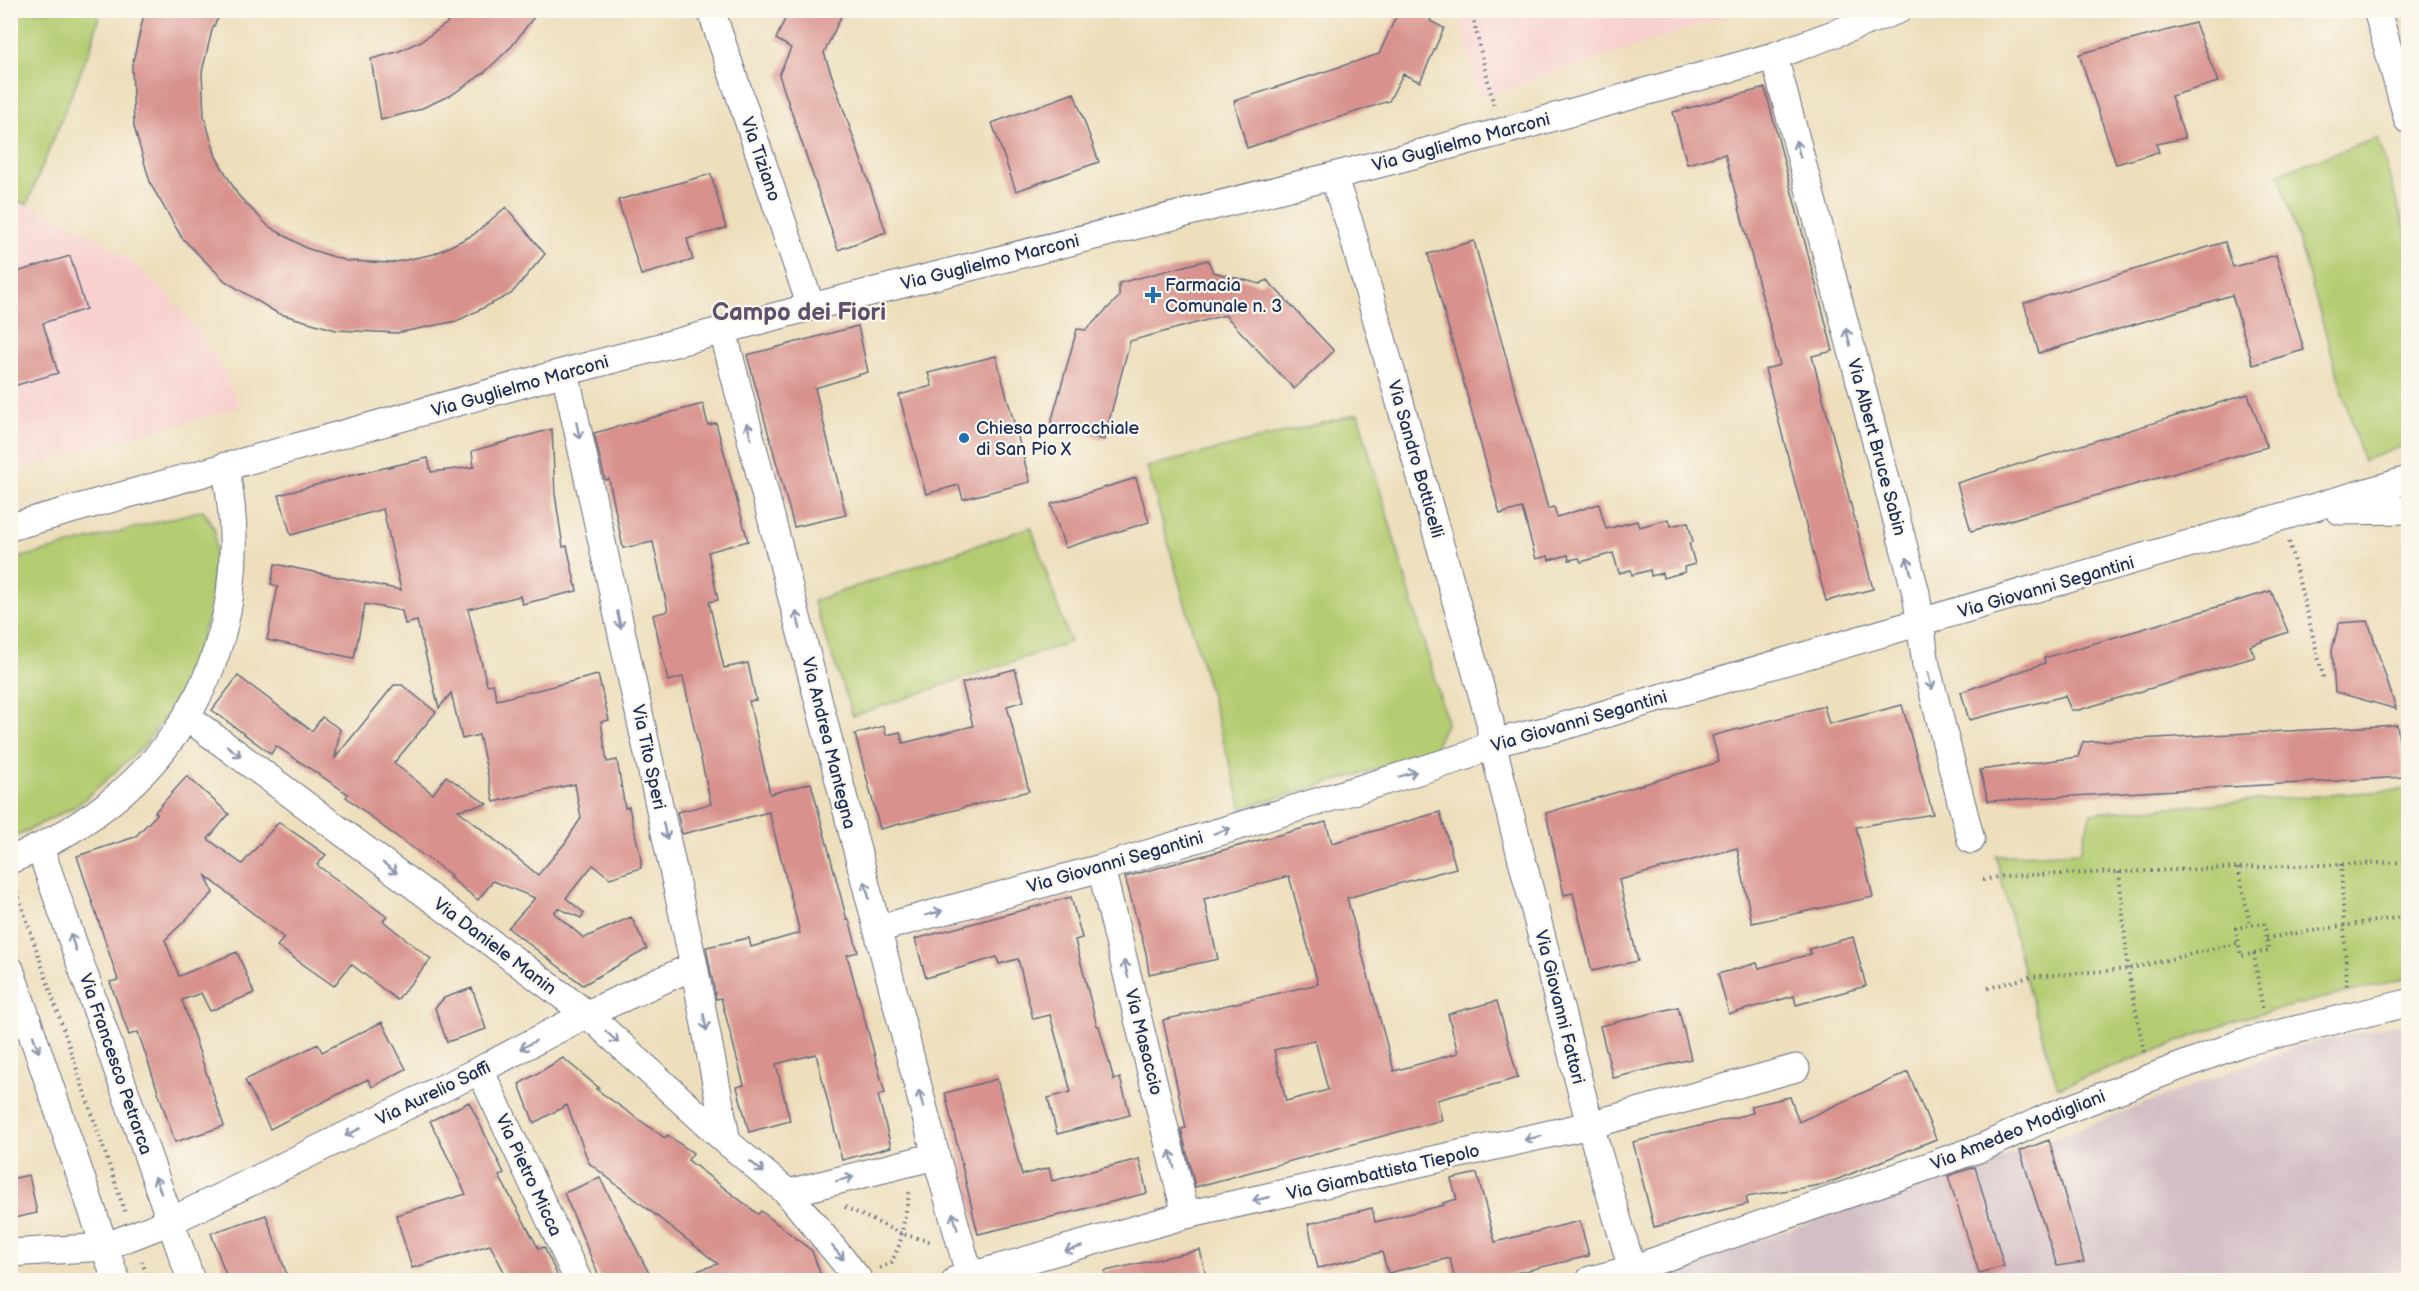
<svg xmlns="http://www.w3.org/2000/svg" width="2419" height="1291" font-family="'Balsamiq Sans',sans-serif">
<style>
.built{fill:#f7d0cf}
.industrial{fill:#d2bec5}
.green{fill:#b4cc71;stroke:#687e68;stroke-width:1.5}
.building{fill:#d8918c;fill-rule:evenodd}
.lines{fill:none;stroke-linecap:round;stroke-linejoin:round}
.minor-casing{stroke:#646c7f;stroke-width:29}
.path{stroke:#646c7f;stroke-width:4;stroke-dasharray:1.5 4.5;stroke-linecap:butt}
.minor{stroke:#fff;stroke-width:27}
.oneway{stroke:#8d97ae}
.poi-dot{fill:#1f6fb2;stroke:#fbf7ec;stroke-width:2}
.labels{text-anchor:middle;stroke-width:4.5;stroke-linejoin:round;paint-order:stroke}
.street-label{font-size:18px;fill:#1b2f5e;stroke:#fbf7ec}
.poi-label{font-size:18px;fill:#1b2f5e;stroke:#fbf7ec;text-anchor:start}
.district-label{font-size:24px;font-weight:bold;fill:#5d516e;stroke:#fbf7ec}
</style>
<rect width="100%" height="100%" fill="#fbf7ec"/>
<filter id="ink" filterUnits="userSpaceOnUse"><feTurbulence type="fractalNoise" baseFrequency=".0167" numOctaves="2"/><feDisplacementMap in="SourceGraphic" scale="12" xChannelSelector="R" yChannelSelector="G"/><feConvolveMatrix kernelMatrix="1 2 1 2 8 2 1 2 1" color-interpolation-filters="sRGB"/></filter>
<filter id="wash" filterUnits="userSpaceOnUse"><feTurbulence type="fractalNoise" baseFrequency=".008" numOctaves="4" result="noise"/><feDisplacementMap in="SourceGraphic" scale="24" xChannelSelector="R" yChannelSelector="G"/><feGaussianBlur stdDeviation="1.35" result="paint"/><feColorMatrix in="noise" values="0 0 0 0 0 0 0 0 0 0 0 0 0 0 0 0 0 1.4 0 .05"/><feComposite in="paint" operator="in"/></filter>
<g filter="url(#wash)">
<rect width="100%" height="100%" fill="#eddebc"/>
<path class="built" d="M1459,10H1741V11L1479,98Z
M11,199L27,204L99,239L132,263L163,290L194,326L220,365L240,407L11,471Z"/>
<path class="industrial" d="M2408,1022V1270L2333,1280H1643L2020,1151L2297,1046Z"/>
<path class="green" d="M10,11H100L92,44L27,204L11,199Z
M2378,138L2408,239V444L2363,461L2279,173Z
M1358,414L1447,722L1432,753L1242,808L1147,467Z
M203,510L215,530V567L208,615L193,664L170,710L143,747L78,805L11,839V560Z
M1031,527L1070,642L853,716L813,601Z
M2408,789V978L2238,1019L2058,1088L2025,978L1996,856L2080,852L2091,813Z"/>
<g id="blocks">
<path class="building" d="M145,10H222L212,30L202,72L204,116L216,157L238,195L268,226L306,248L347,261L391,263L434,254L473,235L506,207L545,254L511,294L457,321L397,333L336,330L277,313L225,281L182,238L151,185L134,127L132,66Z
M460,10H539L512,46L485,72L453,94L418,110L381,120L371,59L397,52L423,40L446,24Z
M789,10H844L824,53L886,232L838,250L779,75L791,48L776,39Z
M1399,10H1435L1430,21L1444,28L1420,82L1403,74L1389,101L1247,148L1234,101L1379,54Z
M2195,23L2218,82L2171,96L2185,138L2156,144L2159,152L2116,164L2079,54Z
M1765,88L1833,351L1812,356L1873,589L1826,601L1765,369L1780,365L1725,154L1687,164L1673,112Z
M1074,93L1099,162L1016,191L992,123Z
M711,174L726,228L687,239L693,260L641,275L618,200Z
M1474,241L1548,509L1554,507L1557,517L1599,504L1606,529L1637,521L1639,527L1669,519L1671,526L1688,522L1693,542L1689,543L1695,564L1684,567L1685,572L1663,578L1662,573L1651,576L1650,570L1632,575L1631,570L1619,573L1613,553L1581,562L1579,558L1569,560L1568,555L1549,560L1548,556L1536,559L1522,508L1500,514L1428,254Z
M2225,242L2233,267L2276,255L2304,350L2253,365L2232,295L2039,353L2024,303Z
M70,256L86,309L43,323L58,373L10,387V274Z
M1208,260L1213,272L1260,284L1267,280L1334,351L1294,389L1225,315L1130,341L1104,440L1051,423L1077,329L1086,330L1119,297V283Z
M858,326L868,372L815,388L846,515L794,527L747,355Z
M996,356L1030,482L963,499L959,485L926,494L899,395L932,386L928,373Z
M2248,394L2267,447L1971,531L1957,483Z
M703,404L708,425L716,423L748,541L708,552L718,600L709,602L724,668L748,663L756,700L749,701L770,794L811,783L847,920L849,919L858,952L847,955L885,1093L878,1095L891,1147L842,1160L816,1054L776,1064L790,1121L749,1132L737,1087L744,1085L721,998L716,999L706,947L749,938L751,947L800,933L769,812L682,834L677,812L711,804L683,677L668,681L653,615L668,611L653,542L623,548L609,479L605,480L594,433Z
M552,429L555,494L563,547L567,546L577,591L522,604L520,596L468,609L487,685L493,684L497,700L598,675L609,720L601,722L607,762L617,760L625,808L629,807L641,859V868L610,878L593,865L566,898L584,913L581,918L558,908L554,913L584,938L631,917L647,949L583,985L508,928L535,898L493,881L478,900L449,877L451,875L386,829L346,797L348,794L276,746L271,754L212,710L238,676L312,731L322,717L340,729L335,758L394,685H402L436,712L394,763L433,794L446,776L487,804L458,810L538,875L565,843L581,818L575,784L494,802L479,735L462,739L451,693L439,708L417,621L405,624L402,611L365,604L354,658L267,640L278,586L271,584L275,564L401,590L383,509L291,535L279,495L349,476L428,458L431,472L474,467L472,451Z
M1136,478L1149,522L1065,548L1051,504Z
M2271,591L2288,632L2250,646L2255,657L2079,710H2071L2065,696L1969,720L1961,692L2045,663L2044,658Z
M2368,621L2396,709L2335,692L2332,650L2339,623Z
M1015,669L1024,701L1007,706L1029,791L880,829L855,734L884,726L886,735L900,732L903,743L973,726L962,683Z
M1902,705L1933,814L1856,827L1873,897L1752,923L1737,848L1619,880L1638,961L1592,971L1573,893L1564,895L1546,813L1719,762L1712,736L1824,706L1829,724Z
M2397,725L2404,777L1988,801L1980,770L2078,757L2083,742Z
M187,776L229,814L208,839L242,864L279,822L326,855L317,865L387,917L383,921L431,959L397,1000L351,964L334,986L277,946L284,938L206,876L213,893L165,940L179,976L237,952L254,993L210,1011L201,993L182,1000L224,1126L175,1142L138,1032L129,1035L110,982L118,980L77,856L135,837L157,814L155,812Z
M1440,812L1456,868L1347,898L1394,1071L1458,1053L1448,1014L1497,1001L1518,1078L1437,1100L1442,1120L1195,1187L1181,1129L1186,1128L1163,1020L1318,984L1289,876L1204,899L1218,959L1149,974L1146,953L1125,877L1326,822L1332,843ZM1315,1040L1328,1090L1286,1101L1274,1050Z
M1071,897L1082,938L1075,940L1097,1026H1099L1114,1080L1120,1078L1130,1115L1057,1134L1048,1098L1071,1092L1050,1015L1033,1019L1018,959L999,964L997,957L926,978L915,939Z
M1853,937L1866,986L1796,1005L1794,996L1729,1014L1718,974L1757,963L1759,968L1811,954L1809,949Z
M472,988L486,1029L447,1042L435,1008L444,998Z
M1678,1007L1691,1059L1613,1078L1600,1026Z
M382,1022L406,1069L372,1087L368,1079L270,1129L245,1080L318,1044L322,1052Z
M563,1058L599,1088L596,1089L665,1138L667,1135L693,1153L688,1160L758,1214L761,1211L812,1251L823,1281H681V1276L718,1264L589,1163L567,1105L534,1123L519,1084Z
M1908,1072L1936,1139L1826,1184L1746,1197L1748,1204L1654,1227L1633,1142L1753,1113L1751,1106L1790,1097L1799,1122Z
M997,1079L1022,1175L1049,1168L1052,1181L1139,1159L1147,1193L1060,1215L978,1234L945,1093Z
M469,1102L504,1173L499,1176L539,1249L544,1247L560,1281H509L490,1245L412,1268L396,1215L466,1194L430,1121Z
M2049,1140L2084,1262L2057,1266L2020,1151Z
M1975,1167L2004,1266L1979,1273L1948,1176Z
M1477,1173L1495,1242L1580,1221L1589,1256L1481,1281H1455L1450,1258L1388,1273L1382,1252L1318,1268L1308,1224L1372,1208L1375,1222L1444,1205L1443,1203L1457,1199L1451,1179Z
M29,1175L37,1213L10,1219V1179Z
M600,1178L653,1281H601L564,1193Z
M266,1215L289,1281H228L211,1233Z
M1200,1250L1207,1281H1106L1105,1271Z"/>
</g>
</g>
<g filter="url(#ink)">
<use href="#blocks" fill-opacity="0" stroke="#646c7f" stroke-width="1.5"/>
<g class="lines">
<defs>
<path id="minor" d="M711,10L811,307
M2377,10L2408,120
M1774,56L1916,593L1926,665L1971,840
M1333,176L1350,225L1490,722L1492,743L1590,1125L1632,1269
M723,331L936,1156L970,1277
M565,372L694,966L727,1142
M2340,511L2408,510
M10,527L565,372L811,307L1333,176L1501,132L1774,56L1898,10
M187,717L587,1014L727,1142L788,1193L859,1280
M40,848L191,1280
M10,860C177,793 261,642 225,466
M1101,868L1186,1215
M877,929L1101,868L1467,756L1492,743L1557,728L2408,480
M10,969L116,1280
M480,1070L578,1280
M788,1193L936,1156
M10,1253L104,1247L171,1221L480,1070L587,1014L694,966
M956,1280L1186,1215L1590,1125L1796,1068
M1590,1280L1632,1269L1981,1148L2050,1116L2244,1042L2408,1003"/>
</defs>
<use href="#minor" class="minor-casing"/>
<path class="path" d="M1471,10L1494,106
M2289,542L2324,680
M2341,864L2347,989
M2238,868L2250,925
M2119,872L2128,969L2144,1052
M1983,880L2003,876L2408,862
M15,886L125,1212
M2264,923L2269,951L2241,956L2236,928Z
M2266,938L2408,916
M2254,953L2263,1012
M1988,988L2030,977L2128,969L2238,943
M845,1207L902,1234L932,1242
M142,1261L148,1280
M880,1268L892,1262L900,1243L910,1189"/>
<use href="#minor" class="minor"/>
</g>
<defs><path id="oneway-shaft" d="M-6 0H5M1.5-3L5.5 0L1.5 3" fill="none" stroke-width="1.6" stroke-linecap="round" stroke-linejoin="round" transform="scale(1.5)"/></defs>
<g class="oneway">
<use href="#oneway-shaft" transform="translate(1798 149) rotate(-105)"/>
<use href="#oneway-shaft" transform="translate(1848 337) rotate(-105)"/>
<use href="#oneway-shaft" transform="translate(578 430) rotate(78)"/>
<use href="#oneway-shaft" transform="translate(749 431) rotate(-105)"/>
<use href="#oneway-shaft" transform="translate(1909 566) rotate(-105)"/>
<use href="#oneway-shaft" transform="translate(619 620) rotate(78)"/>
<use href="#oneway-shaft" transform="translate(798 620) rotate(-104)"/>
<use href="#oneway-shaft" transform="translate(1930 681) rotate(76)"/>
<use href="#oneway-shaft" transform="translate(234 751) rotate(37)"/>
<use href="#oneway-shaft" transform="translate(1408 774) rotate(-17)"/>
<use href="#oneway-shaft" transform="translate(665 831) rotate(78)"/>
<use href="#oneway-shaft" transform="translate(1222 831) rotate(-17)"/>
<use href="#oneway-shaft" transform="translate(390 868) rotate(37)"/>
<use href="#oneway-shaft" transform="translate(867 890) rotate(-104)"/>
<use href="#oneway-shaft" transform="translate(934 913) rotate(-15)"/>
<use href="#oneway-shaft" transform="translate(73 942) rotate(-109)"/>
<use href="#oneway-shaft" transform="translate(1126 969) rotate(-104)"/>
<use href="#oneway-shaft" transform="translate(705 1022) rotate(80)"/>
<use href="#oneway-shaft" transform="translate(612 1037) rotate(43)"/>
<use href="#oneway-shaft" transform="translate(36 1044) rotate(71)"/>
<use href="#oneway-shaft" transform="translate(528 1045) rotate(152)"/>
<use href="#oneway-shaft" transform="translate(921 1099) rotate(-105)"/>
<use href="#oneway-shaft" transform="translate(353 1132) rotate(154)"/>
<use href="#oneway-shaft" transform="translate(1533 1138) rotate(167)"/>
<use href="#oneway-shaft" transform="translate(1172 1159) rotate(-104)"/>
<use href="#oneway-shaft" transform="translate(757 1167) rotate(40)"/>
<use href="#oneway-shaft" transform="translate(845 1179) rotate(-14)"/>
<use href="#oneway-shaft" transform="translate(158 1185) rotate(-110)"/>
<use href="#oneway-shaft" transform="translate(1261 1199) rotate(167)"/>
<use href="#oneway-shaft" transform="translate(955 1221) rotate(-106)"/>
<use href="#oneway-shaft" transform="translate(1073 1249) rotate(164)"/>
<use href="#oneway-shaft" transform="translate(838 1253) rotate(50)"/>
</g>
</g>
<g class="poi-dot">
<path d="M1150 286h6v6h6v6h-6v6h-6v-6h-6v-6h6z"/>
<circle cx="964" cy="438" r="6"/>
</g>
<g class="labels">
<g class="street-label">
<text transform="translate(1461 142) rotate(-15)" y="6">Via Guglielmo Marconi</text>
<text transform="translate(761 159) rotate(71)" y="6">Via Tiziano</text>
<text transform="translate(990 262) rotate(-14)" y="6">Via Guglielmo Marconi</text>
<text transform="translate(520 386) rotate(-16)" y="6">Via Guglielmo Marconi</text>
<text transform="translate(1877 447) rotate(75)" y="6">Via Albert Bruce Sabin</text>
<text transform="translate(1416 459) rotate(74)" y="6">Via Sandro Botticelli</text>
<text transform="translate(2046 587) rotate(-16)" y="6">Via Giovanni Segantini</text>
<text transform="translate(1579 721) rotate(-16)" y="6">Via Giovanni Segantini</text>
<text transform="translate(829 743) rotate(76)" y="6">Via Andrea Mantegna</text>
<text transform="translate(649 757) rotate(78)" y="6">Via Tito Speri</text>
<text transform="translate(1115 862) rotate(-16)" y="6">Via Giovanni Segantini</text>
<text transform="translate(495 946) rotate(37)" y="6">Via Daniele Manin</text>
<text transform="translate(1560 1007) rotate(76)" y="6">Via Giovanni Fattori</text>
<text transform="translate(1144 1042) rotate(76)" y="6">Via Masaccio</text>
<text transform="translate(116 1064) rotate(71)" y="6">Via Francesco Petrarca</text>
<text transform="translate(433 1093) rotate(-26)" y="6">Via Aurelio Saffi</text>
<text transform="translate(2018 1130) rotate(-22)" y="6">Via Amedeo Modigliani</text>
<text transform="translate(1383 1172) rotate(-13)" y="6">Via Giambattista Tiepolo</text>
<text transform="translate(529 1175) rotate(65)" y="6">Via Pietro Micca</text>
</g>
<g class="poi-label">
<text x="1165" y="291">Farmacia<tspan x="1165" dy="21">Comunale n. 3</tspan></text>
<text x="976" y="434">Chiesa parrocchiale<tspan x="976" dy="21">di San Pio X</tspan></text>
</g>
<g class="district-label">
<text x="799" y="320">Campo dei Fiori</text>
</g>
</g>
<rect width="2419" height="1291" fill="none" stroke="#fbf7ec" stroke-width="36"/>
</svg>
